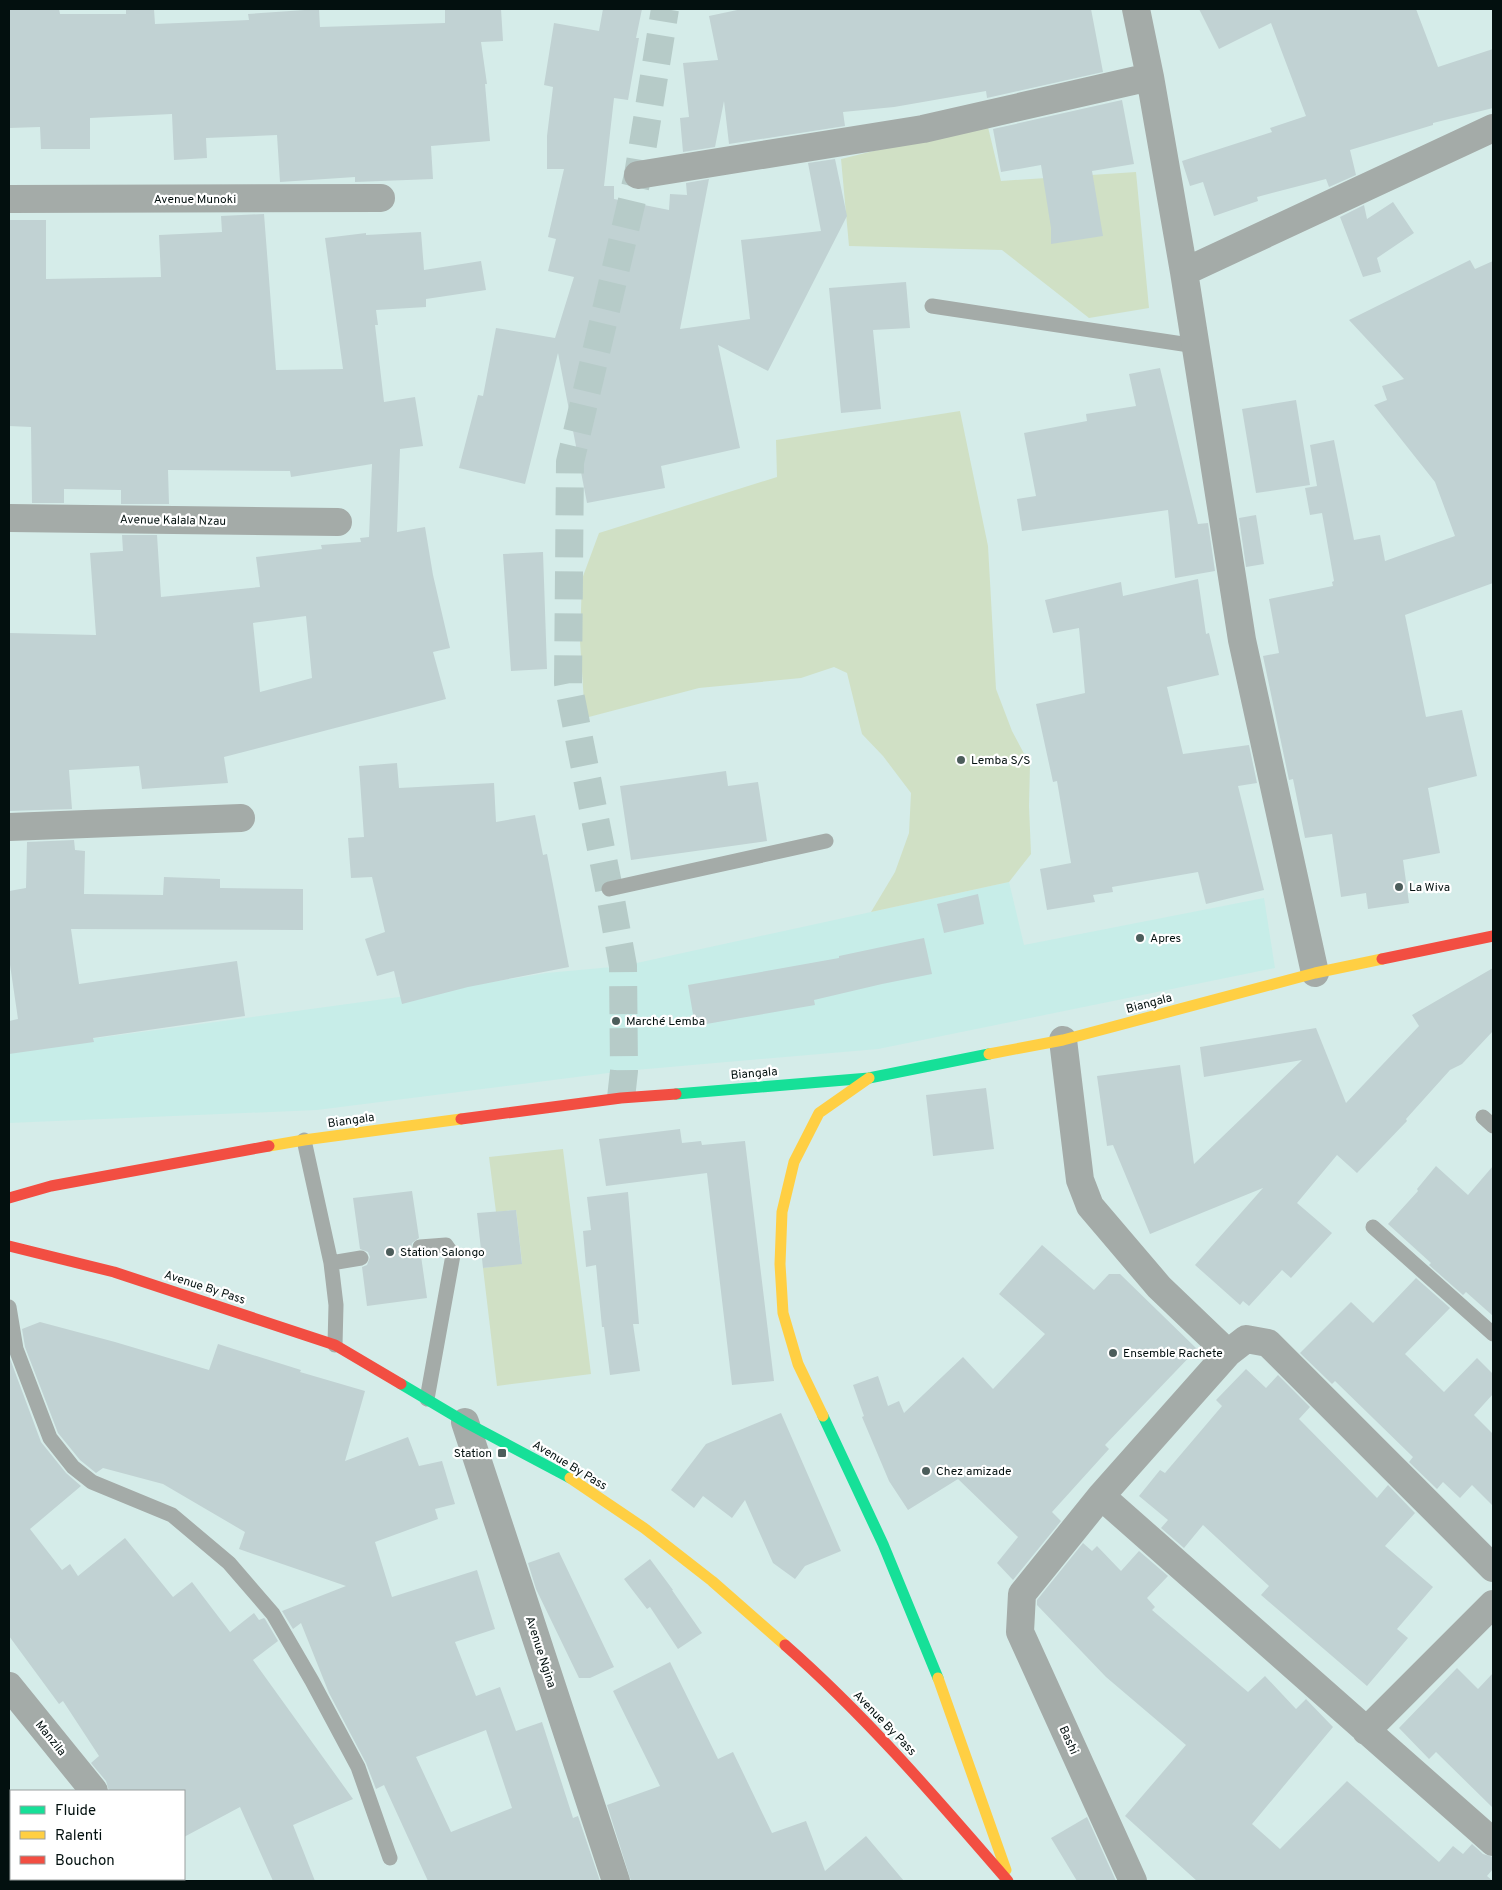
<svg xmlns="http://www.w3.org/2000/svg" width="1502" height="1890" font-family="Overpass,sans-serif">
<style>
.built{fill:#c7ede8}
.green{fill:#d0e0c5}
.building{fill:#c1d2d3;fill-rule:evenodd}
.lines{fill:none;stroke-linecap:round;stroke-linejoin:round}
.street-tunnel{stroke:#b6cbc8;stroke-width:28;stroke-dasharray:28 14;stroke-linecap:butt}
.lane{stroke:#a4aba8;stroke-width:15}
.street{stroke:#a4aba8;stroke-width:28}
.fast{stroke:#16e098;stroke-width:11}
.slow{stroke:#ffcf43;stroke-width:11}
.jam{stroke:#f24e42;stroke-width:11}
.poi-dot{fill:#4c5d5b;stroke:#fff;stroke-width:2}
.labels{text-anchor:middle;stroke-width:4.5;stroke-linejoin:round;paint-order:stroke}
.street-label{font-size:12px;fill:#03100f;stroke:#fff}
.poi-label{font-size:12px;fill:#03100f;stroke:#fff;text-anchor:start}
</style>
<rect width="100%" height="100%" fill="#d5ece9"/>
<path class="built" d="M1009,882L1024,945L1264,898L1275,968L878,1049L624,1071L317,1110L9,1123V1050L421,994L546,973L623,966Z"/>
<path class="green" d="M987,123L1001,181L1136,172L1149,308L1089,318L1002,250L849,246L841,159Z
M960,411L988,546L996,689L1012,731L1030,765L1029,806L1031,854L1009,882L871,912L895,872L909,833L911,793L883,756L862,734L847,673L834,667L801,678L699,688L585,718L580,641L582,579L599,533L777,477L776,440Z
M563,1149L591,1374L497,1386L483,1268L522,1263L516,1210L496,1212L489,1157Z"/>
<path class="building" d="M9,9H59L60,14H126V9H154L155,24L249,20L248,14L319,9L320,27L445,23V9H501L503,41L481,42L487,84H485L490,141L431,146L433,179L355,182V177L280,182L277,135L206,138L207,158L174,160L172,114L90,118V149H41L40,127L9,128Z
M603,9H642L636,38H639L628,100L614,98L604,186H614V199L669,210L670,194L687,195L686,183L709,179L680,329L750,319L741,240L821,231L808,163L835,159L847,216L768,371L718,345L740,448L661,466L665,488L587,503L558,353L525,484L459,468L478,395L483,396L496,328L555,338L574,277L548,271L556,239L548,237L564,169H547V136L553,87L544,85L554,23L599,31Z
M742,9H1091L1103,72L987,98L986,91L894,107L843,112L845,126L729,144L724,101L715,147L683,152L680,118L689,117L683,63L718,60L709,16Z
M1199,9H1416L1438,67L1493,49V108L1433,123V125L1350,150L1356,175L1329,187L1326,179L1257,197L1258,201L1214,216L1203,182L1190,186L1182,161L1272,132L1270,128L1306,116L1271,23L1219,49Z
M1122,100L1134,164L1092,171L1103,236L1051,244V228L1041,165L1001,172L993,129Z
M1393,202L1414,233L1377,258L1381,272L1363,277L1340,217L1364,205L1367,219Z
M264,214L276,370L343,369L325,238L366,233V235L421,232L424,270L481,261L486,290L426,299V307L376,310L378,325H375L384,402L415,397L423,446L400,449L397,532L425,527L433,575L450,648L433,652L446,699L224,757L228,783L142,789L139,766L69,770L72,809L9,811V633L96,635L90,553L123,551L122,535H157L161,597L260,587L256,557L322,549L321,545L361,542L360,538L369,537L372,464L291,477L290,471L168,470L169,504H121V490L64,489V503H32L31,427L9,426V220H46V279L161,277L159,235L222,232L221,216ZM306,616L312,678L260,692L253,623Z
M1470,260L1475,269L1493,261V583L1405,615L1426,717L1462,710L1477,776L1428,788L1440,853L1403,860L1409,903L1368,909L1366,893L1341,897L1332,834L1305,838L1293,779L1289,780L1263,656L1279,653L1269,599L1333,586L1332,582L1334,581L1322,513L1310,515L1305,488L1317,486L1310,445L1334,440L1354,540L1380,535L1385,561L1455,536L1435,482L1374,405L1387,400L1382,386L1404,379L1349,320Z
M906,282L910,328L873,330L881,409L841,413L829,288Z
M1160,368L1198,524L1208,523L1215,571L1175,578L1168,510L1022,531L1017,499L1036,496L1024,433L1087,421L1086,414L1136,406L1129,374Z
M1296,400L1310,485L1256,493L1242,409Z
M1256,515L1264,564L1246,567L1239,518Z
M543,552L547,669L511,671L503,554Z
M1198,579L1206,634L1209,633L1219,675L1167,687L1183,754L1249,745L1257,783L1238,786L1264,890L1206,904L1198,872L1112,887L1113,892L1093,895L1095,902L1047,910L1040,869L1071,863L1057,781L1053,782L1036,704L1085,693L1079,628L1053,633L1045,600L1121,582L1123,596Z
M397,763L399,788L494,783L496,822L535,815L543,855L547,854L569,967L468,987L402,1004L394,971L377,976L365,939L385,932L372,877L351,878L348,838L364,837L359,766Z
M726,771L728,786L758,782L767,841L631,860L620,786Z
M74,840L75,850L85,851L84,894L163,895L164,877L220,879V888L303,889V930L71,929L79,984L237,961L245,1016L93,1038L94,1042L9,1054V1021L18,1019L9,958V891L26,888L27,842Z
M978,894L984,924L944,933L937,904Z
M924,938L932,974L882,984L814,1000L815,1005L695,1026L688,985L839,958V956Z
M1493,968V1031L1462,1064L1450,1070L1406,1119L1407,1121L1357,1173L1337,1155L1297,1203L1332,1233L1291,1278L1282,1270L1249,1306L1243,1301L1240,1305L1195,1265L1263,1188L1150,1234L1113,1145L1107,1146L1097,1076L1180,1065L1194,1164L1302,1060L1204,1077L1200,1047L1316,1028L1346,1103L1419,1026L1412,1015Z
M986,1088L994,1149L933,1156L926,1095Z
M680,1129L682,1143L701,1141L702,1145L745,1141L774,1381L732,1385L707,1173L606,1186L599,1139Z
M1436,1166L1468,1195L1493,1166V1316L1466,1292L1463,1295L1429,1265L1431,1263L1388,1224L1418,1191L1417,1189Z
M412,1191L419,1238L412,1243L411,1248L416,1255L421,1256L427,1298L367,1306L362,1267L367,1265L370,1257L368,1252L360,1249L353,1198Z
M628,1192L639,1324H633L640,1371L610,1375L604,1327H602L596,1265L586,1267L583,1231L591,1230L587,1197Z
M516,1210L522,1264L483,1268L477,1213Z
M1042,1245L1094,1290L1109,1274H1120L1197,1349L1105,1445L1109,1449L1052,1512L1061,1521L1013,1580L997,1563L1018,1537L958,1479L908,1510L889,1481L862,1417L864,1416L853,1385L878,1376L888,1406L899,1401L904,1413L963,1357L993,1389L1045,1334L999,1294Z
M1416,1278L1450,1308L1405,1354L1444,1392L1477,1358L1493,1374V1394L1474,1415L1493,1434V1506L1472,1485L1460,1498L1443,1482L1437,1489L1409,1462L1413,1457L1335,1381L1332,1384L1300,1353L1351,1302L1373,1323Z
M40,1322L115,1342L209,1370L218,1344L301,1370L300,1372L365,1391L345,1461L408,1437L419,1466L442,1461L455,1504L435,1509L438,1519L375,1542L392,1597L477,1570L495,1629L455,1642L476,1696L500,1687L516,1731L542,1722L573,1818L578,1816L600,1881H428L384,1785L376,1789L366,1763L329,1693L301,1623L293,1629L282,1611L346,1586L239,1549L245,1532L163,1484L103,1468L96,1473L80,1460L58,1433L25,1347L22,1329ZM486,1730L512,1808L451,1832L416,1757Z
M9,1356L41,1442L66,1473L81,1486L30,1529L62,1570L70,1564L78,1576L125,1538L173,1597L192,1582L230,1632L254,1613L259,1620L264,1618L265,1619L278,1641L253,1660L353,1799L293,1825L315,1881H273L240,1807L184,1837V1791H109L106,1781L91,1763L99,1756L63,1701L59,1704L9,1636Z
M1246,1369L1266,1388L1278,1375L1310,1407L1299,1419L1377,1498L1388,1485L1415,1513L1385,1546L1433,1587L1397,1629L1408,1638L1367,1686L1261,1595L1269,1586L1203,1525L1184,1548L1161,1528L1168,1520L1139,1496L1160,1470L1165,1473L1222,1406L1216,1400Z
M781,1413L841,1551L805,1566L795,1579L773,1563L745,1500L732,1518L703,1496L694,1508L671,1490L706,1444Z
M1083,1543L1092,1551L1097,1546L1121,1571L1139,1551L1168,1576L1147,1598L1155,1607L1152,1610L1248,1692L1265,1676L1296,1709L1306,1699L1333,1727L1252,1824L1280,1849L1347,1781L1439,1862L1453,1846L1463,1854L1472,1844L1483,1854L1493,1857V1869L1487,1876L1493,1881H1197L1125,1816L1186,1745L1106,1677L1037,1605V1600Z
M559,1552L614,1667L590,1678H579L536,1589L528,1563Z
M650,1559L673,1590H672L702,1633L678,1649L650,1607L647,1609L624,1579Z
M670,1662L718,1759L733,1752L772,1833L806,1821L825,1871L866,1836L904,1881H631L607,1805L660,1786L613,1691Z
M1457,1668L1478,1689L1493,1673V1808L1436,1752L1429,1759L1399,1728Z
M1087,1817L1116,1881H1077L1051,1838Z"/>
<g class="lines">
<path class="street-tunnel" d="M621,1098L624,1071L623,966L609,889L568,683L570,462L638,175L665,9"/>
<path class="lane" d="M932,306L1196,346
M609,889L826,841
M1483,1117L1493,1126
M304,1140L331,1263L336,1305L335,1345
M1373,1227L1493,1334
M420,1247L446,1245L453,1255L427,1399
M331,1263L361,1258
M9,1307L16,1349L50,1438L73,1467L92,1482L172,1515L229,1563L273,1614L312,1681L358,1767L390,1858"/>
<path class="street" d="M1136,9L1150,77L1184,272L1242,640L1315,973
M638,175L923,129L1150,77
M9,199L381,198
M1184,272L1493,128
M9,518L338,522
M9,827L241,818
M1063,1040L1080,1180L1090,1206L1159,1287L1228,1353
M465,1422L616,1881
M1101,1496L1493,1842
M9,1686L94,1791
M1366,1731L1493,1604
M135,1879L136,1881
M1133,1881L1020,1632L1022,1594L1101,1496L1228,1353L1246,1339L1268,1343L1493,1568"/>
<path class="fast" d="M676,1094L869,1078L989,1054
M401,1384L465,1422L570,1478
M823,1416L883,1544L938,1678"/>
<path class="slow" d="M989,1054L1063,1040L1315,973L1382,959
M269,1146L304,1140L461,1119
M823,1416L798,1364L783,1313L780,1264L782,1212L794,1162L819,1113L869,1078
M570,1478L644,1528L712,1581L785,1645
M938,1678L1006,1870"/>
<path class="jam" d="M1382,959L1493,936
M461,1119L621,1098L676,1094
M9,1198L51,1186L269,1146
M9,1246L114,1272L335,1345L401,1384
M785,1645C867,1717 937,1799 1008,1881"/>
</g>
<g class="poi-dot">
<circle cx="961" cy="760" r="5"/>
<circle cx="1399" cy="887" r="5"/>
<circle cx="1140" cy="938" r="5"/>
<circle cx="616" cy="1021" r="5"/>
<circle cx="390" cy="1252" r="5"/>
<circle cx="1113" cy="1353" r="5"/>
<rect x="497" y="1448" width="10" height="10" rx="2.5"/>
<circle cx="926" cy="1471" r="5"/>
</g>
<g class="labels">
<g class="street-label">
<text x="195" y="203">Avenue Munoki</text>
<text transform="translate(173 520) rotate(1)" y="4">Avenue Kalala Nzau</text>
<text transform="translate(1149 1003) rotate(-15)" y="4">Biangala</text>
<text transform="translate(754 1073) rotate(-5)" y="4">Biangala</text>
<text transform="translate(351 1120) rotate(-8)" y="4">Biangala</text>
<text transform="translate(205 1287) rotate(18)" y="4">Avenue By Pass</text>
<text transform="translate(570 1465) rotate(31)" y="4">Avenue By Pass</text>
<text transform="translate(541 1652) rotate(72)" y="4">Avenue Ngina</text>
<text transform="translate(885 1723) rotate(46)" y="4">Avenue By Pass</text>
<text transform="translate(51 1738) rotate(51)" y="4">Manzila</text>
<text transform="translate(1069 1740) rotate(66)" y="4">Bashi</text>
</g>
<g class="poi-label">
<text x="971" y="764">Lemba S/S</text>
<text x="1409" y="891">La Wiva</text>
<text x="1150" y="942">Apres</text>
<text x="626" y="1025">Marché Lemba</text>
<text x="400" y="1256">Station Salongo</text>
<text x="1123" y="1357">Ensemble Rachete</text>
<text x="492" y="1457" text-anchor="end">Station</text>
<text x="936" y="1475">Chez amizade</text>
</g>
</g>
<rect width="1502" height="1890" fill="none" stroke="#03100f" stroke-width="20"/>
<rect x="10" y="1790" width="175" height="90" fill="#ffffff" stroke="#9a9f9f"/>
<rect x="20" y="1806" width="25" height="8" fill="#16e098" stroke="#9a9f9f"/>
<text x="55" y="1815" font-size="15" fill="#03100f">Fluide</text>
<rect x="20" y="1831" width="25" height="8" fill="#ffcf43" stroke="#9a9f9f"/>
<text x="55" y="1840" font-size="15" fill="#03100f">Ralenti</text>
<rect x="20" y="1856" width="25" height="8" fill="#f24e42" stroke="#9a9f9f"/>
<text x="55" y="1865" font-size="15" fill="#03100f">Bouchon</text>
</svg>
